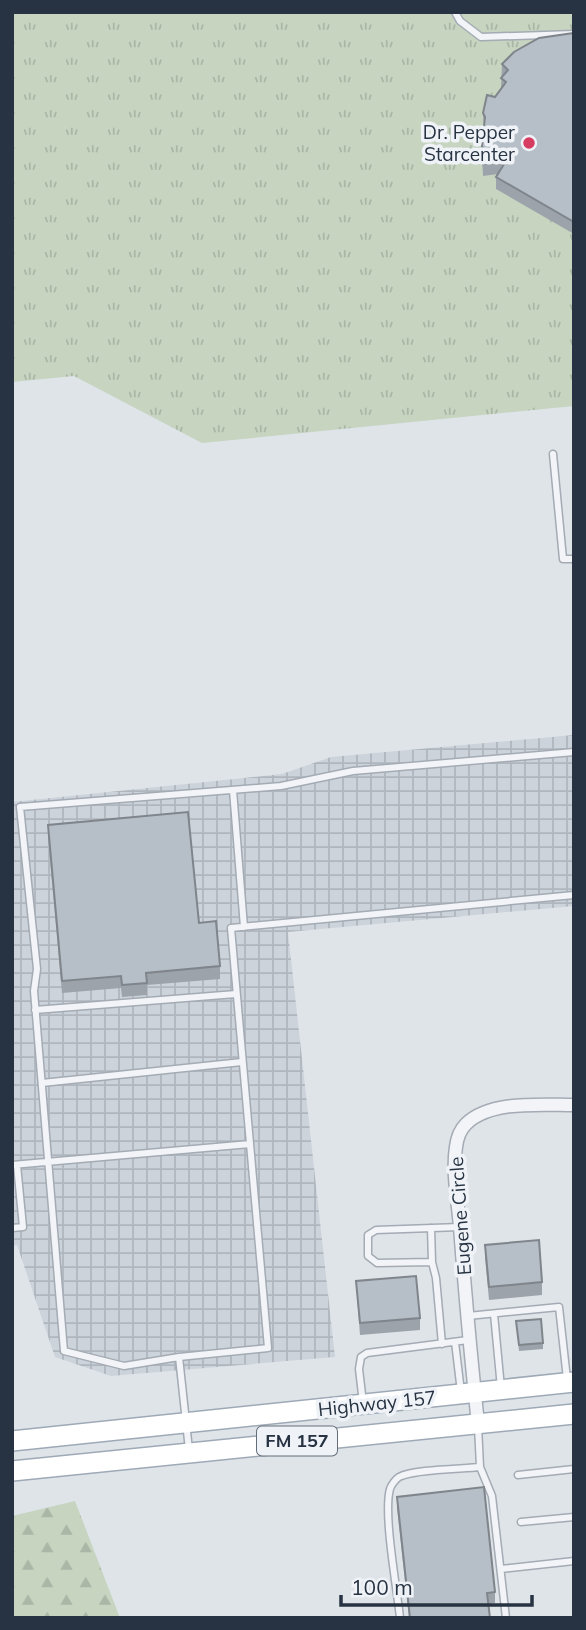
<svg xmlns="http://www.w3.org/2000/svg" width="586" height="1630" font-family="Mulish,sans-serif">
<style>
.industrial{fill:url(#industrial-grid)}
.forest{fill:url(#forest-firs)}
.park{fill:url(#park-tufts)}
.lines{fill:none;stroke-linecap:round;stroke-linejoin:round}
.lane-casing{stroke:#a4abb4;stroke-width:9}
.street-casing{stroke:#a4abb4;stroke-width:15}
.primary-casing{stroke:#9ea9b6;stroke-width:22}
.lane{stroke:#f2f4f7;stroke-width:6}
.street{stroke:#f2f4f7;stroke-width:12}
.primary{stroke:#fff;stroke-width:19}
.wall{fill:#9da3ab}
.building{fill:#b6bec7;stroke:#7f858b;stroke-width:2}
.poi-dot{fill:#d63d60;stroke:#eff3f7;stroke-width:2.5}
.labels{text-anchor:middle;stroke-width:7;stroke-linejoin:round;paint-order:stroke}
.shield{fill:#eff3f7;stroke:#636d78;stroke-width:2}
.shield-label{font-size:18px;font-weight:bold;fill:#273342}
.poi-label{font-size:19px;fill:#273342;stroke:#eff3f7;text-anchor:end}
.street-label{font-size:19px;fill:#273342;stroke:#eff3f7}
</style>
<defs>
<pattern id="industrial-grid" width="8" height="8" patternUnits="userSpaceOnUse" patternTransform="scale(1.75)"><rect width="8" height="8" fill="#cdd3db"/><path d="M0 4h8M4 0v8" fill="none" stroke="#b0b6bd"/></pattern>
<pattern id="forest-firs" width="22" height="20" patternUnits="userSpaceOnUse" patternTransform="scale(1.75)"><rect width="22" height="20" fill="#c6d4c0"/><path d="M5 1l3.5 6h-7zM16 11l3.5 6h-7z" fill="#aab6a6"/></pattern>
<pattern id="park-tufts" width="24" height="20" patternUnits="userSpaceOnUse" patternTransform="scale(1.75)"><rect width="24" height="20" fill="#c6d4c0"/><path d="M3 7l-1-3M5 7V3M7 7l1-3M15 17l-1-3M17 17v-4M19 17l1-3" fill="none" stroke="#aab6a6"/></pattern>
</defs>
<rect width="100%" height="100%" fill="#dfe4e9"/>
<path class="industrial" d="M574,735V906L288,932L335,1357L111,1376L55,1357L17,1245L12,1246V802L282,774L331,757Z"/>
<path class="forest" d="M75,1501L120,1618H12V1516Z"/>
<path class="park" d="M12,12H574V406L202,443L74,376L12,382Z"/>
<g class="lines">
<defs>
<path id="lane" d="M455,12L460,21L481,37L574,34
M553,454L563,559H574
M233,790L244,927
M35,1010L236,994
M42,1083L242,1062
M12,1165L250,1144
M12,1228L23,1227L17,1165
M431,1228L432,1262
M494,1314L501,1388
M468,1316L559,1307L567,1379
M455,1342L461,1392
M442,1344L436,1278L432,1262L377,1263L368,1256V1235L376,1230L460,1227
M179,1357L124,1366L64,1351L34,991L37,969L20,807L281,786L353,771L574,752
M363,1403L359,1369L361,1357L367,1353L468,1340
M189,1450L179,1357L268,1348L231,928L574,895
M480,1467L492,1496L506,1618
M518,1475L574,1469
M521,1522L574,1517
M501,1569L574,1561
M400,1618C397,1588 383,1514 390,1489C391,1485 396,1479 399,1477C413,1469 462,1469 480,1467L478,1426"/>
<path id="street" d="M478,1424C471,1358 465,1293 460,1227C458,1202 452,1172 456,1147C457,1138 460,1130 466,1124C490,1100 542,1105 574,1105"/>
<path id="primary" d="M12,1441L574,1382
M12,1471L574,1414"/>
</defs>
<use href="#lane" class="lane-casing"/>
<use href="#street" class="street-casing"/>
<use href="#primary" class="primary-casing"/>
<use href="#lane" class="lane"/>
<use href="#street" class="street"/>
<use href="#primary" class="primary"/>
</g>
<path class="wall" d="M574,33V234L496,189V177L498,174L483,176L482,157L484,127L483,113L501,89L502,64Z
M48,825L199,923L220,966V979L147,985V995L122,997L121,988L62,993L48,837Z
M485,1245L542,1282V1295L489,1300L485,1257Z
M356,1281L420,1318V1330L360,1335Z
M516,1321L543,1343V1349L519,1351Z
M397,1497L495,1592V1603L489,1604L490,1618H409L397,1508Z"/>
<path class="building" d="M574,33V222L496,177L506,161L483,164L482,145L485,117L483,113L487,95L495,97L506,82L501,78L508,70L502,64L514,52L539,38Z
M188,812L199,923L216,921L220,966L146,973L147,983L122,985L121,976L62,981L48,825Z
M539,1240L542,1282L489,1287L485,1245Z
M416,1276L420,1318L360,1323L356,1281Z
M541,1319L543,1343L519,1345L516,1321Z
M484,1487L495,1592L487,1593L490,1618H410L397,1497Z"/>
<circle class="poi-dot" cx="529" cy="143" r="7"/>
<g class="labels">
<rect class="shield" x="257" y="1426.5" width="80" height="29" rx="5"/>
<g class="shield-label">
<text x="297" y="1447">FM 157</text>
</g>
<g class="poi-label">
<text x="515" y="139">Dr. Pepper<tspan x="515" dy="22">Starcenter</tspan></text>
</g>
<g class="street-label">
<text transform="translate(460 1216) rotate(-94)" y="7">Eugene Circle</text>
<text transform="translate(377 1403) rotate(-6)" y="7">Highway 157</text>
</g>
</g>
<rect width="586" height="1630" fill="none" stroke="#273342" stroke-width="28"/>
<path d="M341 1595v10h191v-10" fill="none" stroke="#273342" stroke-width="3.5"/>
<text x="351" y="1595" font-size="21" fill="#273342" stroke="#eff3f7" stroke-width="5" paint-order="stroke">100 m</text>
</svg>
